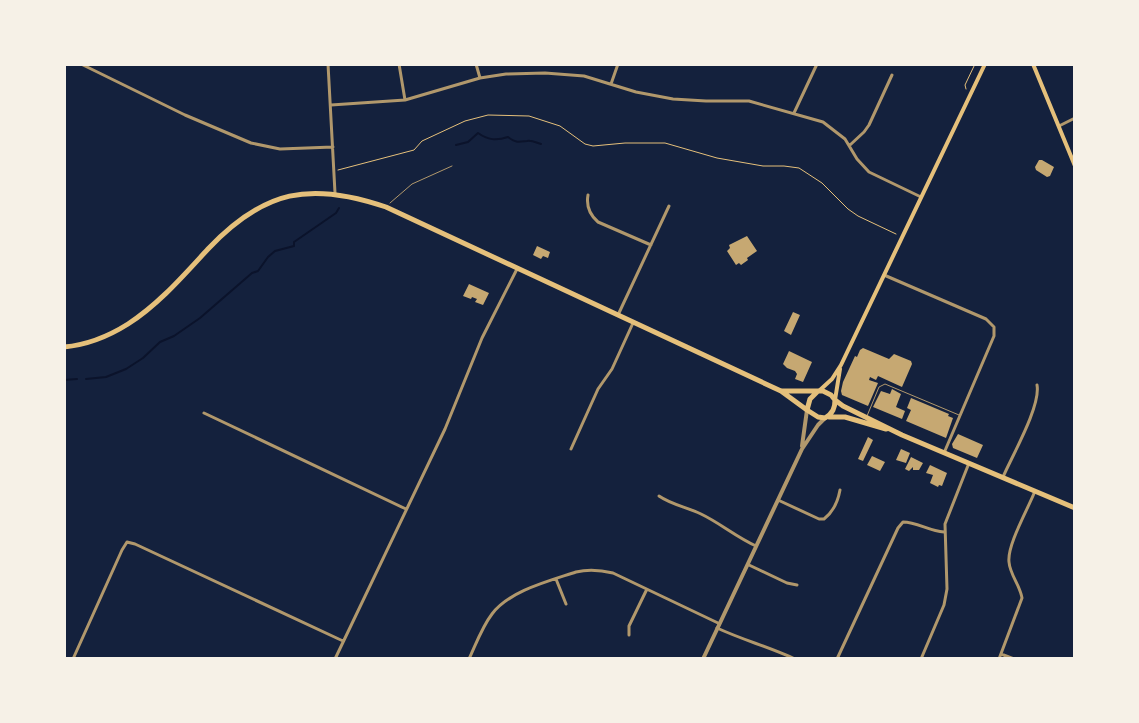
<svg xmlns="http://www.w3.org/2000/svg" width="1139" height="723" font-family="'Sofia Sans Condensed',sans-serif">
<style>
.lines{fill:none;stroke-linecap:round;stroke-linejoin:round}
.stream{stroke:#0b132b;stroke-width:2}
.building{fill:#c6a872}
.path{stroke:#e5c07b;stroke-width:1}
.service{stroke:#b1986c;stroke-width:1}
.minor{stroke:#b1986c;stroke-width:3}
.tertiary{stroke:#b1986c;stroke-width:4}
.secondary{stroke:#e5c07b;stroke-width:4}
.primary{stroke:#e5c07b;stroke-width:5}
</style>
<rect width="100%" height="100%" fill="#14213d"/>
<g class="lines">
<path class="stream" d="M456,145L468,142L478,133C488,140 496,141 508,137C516,143 518,142 527,141C532,140 537,143 541,144
M86,379L106,377L126,369L143,358L160,342L174,336L200,318L252,273L258,271L268,257L275,251L294,246V242L336,213L339,208
M64,380L77,379"/>
</g>
<path class="building" d="M1039,160H1042L1054,167L1050,176L1047,177L1036,170L1035,167Z
M747,236L757,251L747,258L748,260L741,265L739,263L736,265L727,251L730,248L729,245Z
M537,246L550,252L548,258L543,256L541,259L533,255Z
M469,284L489,293L483,305L475,302L477,299L472,297L471,299L463,296Z
M793,312L800,315L791,335L784,331Z
M863,348L889,359L894,354L911,361L912,364L902,387L878,376L876,380L870,377L869,380L878,383L868,406L842,395L841,391L843,382L855,356L857,357L860,350Z
M789,351L812,362L803,382L795,379L797,374L795,371L787,368L783,364Z
M892,389L901,394L896,407L905,411L902,419L873,407L881,391L890,394Z
M911,398L949,414L948,416L953,418L946,438L906,421L911,410L907,408Z
M958,434L983,445L977,458L953,448L952,444Z
M868,437L873,440L863,461L858,459Z
M901,449L910,453L906,463L896,460Z
M872,456L885,462L880,471L867,465Z
M911,457L923,463L919,470H913V467L909,471L905,469Z
M930,465L947,473L942,486L939,485L938,487L930,483L933,475L926,473Z"/>
<g class="lines">
<path class="path" d="M966,89L965,85L975,64
M338,170L414,150L422,141L465,121L488,115L529,116L560,126L585,144L593,146L625,143H665L717,158L763,166H784L799,168L822,183L848,209L858,216L896,234"/>
<path class="service" d="M390,203L412,184L452,166
M867,416L879,387L885,384L959,415"/>
<path class="minor" d="M81,64L185,115L251,143L280,149L333,147
M328,64L335,193
M399,64L405,100
M476,64L480,78
M611,84L618,64
M331,105L405,100L480,78L506,74L545,73L584,76L636,92L673,99L706,101H749L823,122L845,139L857,159L869,172L921,197
M794,113L817,64
M1059,126L1075,118
M850,145L864,132L869,125L892,75
M588,195C586,206 590,215 598,222L651,245
M884,275L986,319L994,327V336L944,453
M618,315L669,206
M204,413L406,509
M571,449L598,389L612,369L633,323
M1003,477C1012,456 1041,406 1037,385
M659,496C672,505 687,507 701,514C720,523 736,537 756,546
M778,500L819,519H824C833,512 838,501 840,490
M749,565L787,583L797,585
M556,579L566,604
M717,628C743,640 769,647 795,659
M629,635V626L646,591
M1001,654L1014,659
M73,659L122,550L127,542L135,544L343,641
M335,659L445,429L482,338L517,269
M469,659C476,644 482,627 492,614C509,591 549,581 576,572C589,569 600,570 613,573L718,623
M837,659L898,528L903,522C917,522 929,531 944,532
M921,659L944,605L947,589L945,524L969,463
M999,659L1022,598C1020,585 1010,575 1009,562C1007,545 1028,509 1035,491
M1075,659V658"/>
<path class="tertiary" d="M802,446L807,410
M703,659L802,449L818,425L825,418"/>
<path class="secondary" d="M1033,64L1075,166
M820,390L832,379L841,365L985,64
M835,400L840,369"/>
<path class="primary" d="M64,347C86,345 109,336 128,324C159,304 183,276 208,249C264,190 310,181 386,207L781,391L807,410
M782,391H823L831,395L835,400C835,408 833,413 825,418L818,417L807,410L810,399L817,392
M835,400L843,406L902,435L1075,508
M829,417H845L886,429"/>
</g>
<rect width="1139" height="723" fill="none" stroke="#f6f1e7" stroke-width="132"/>
</svg>
